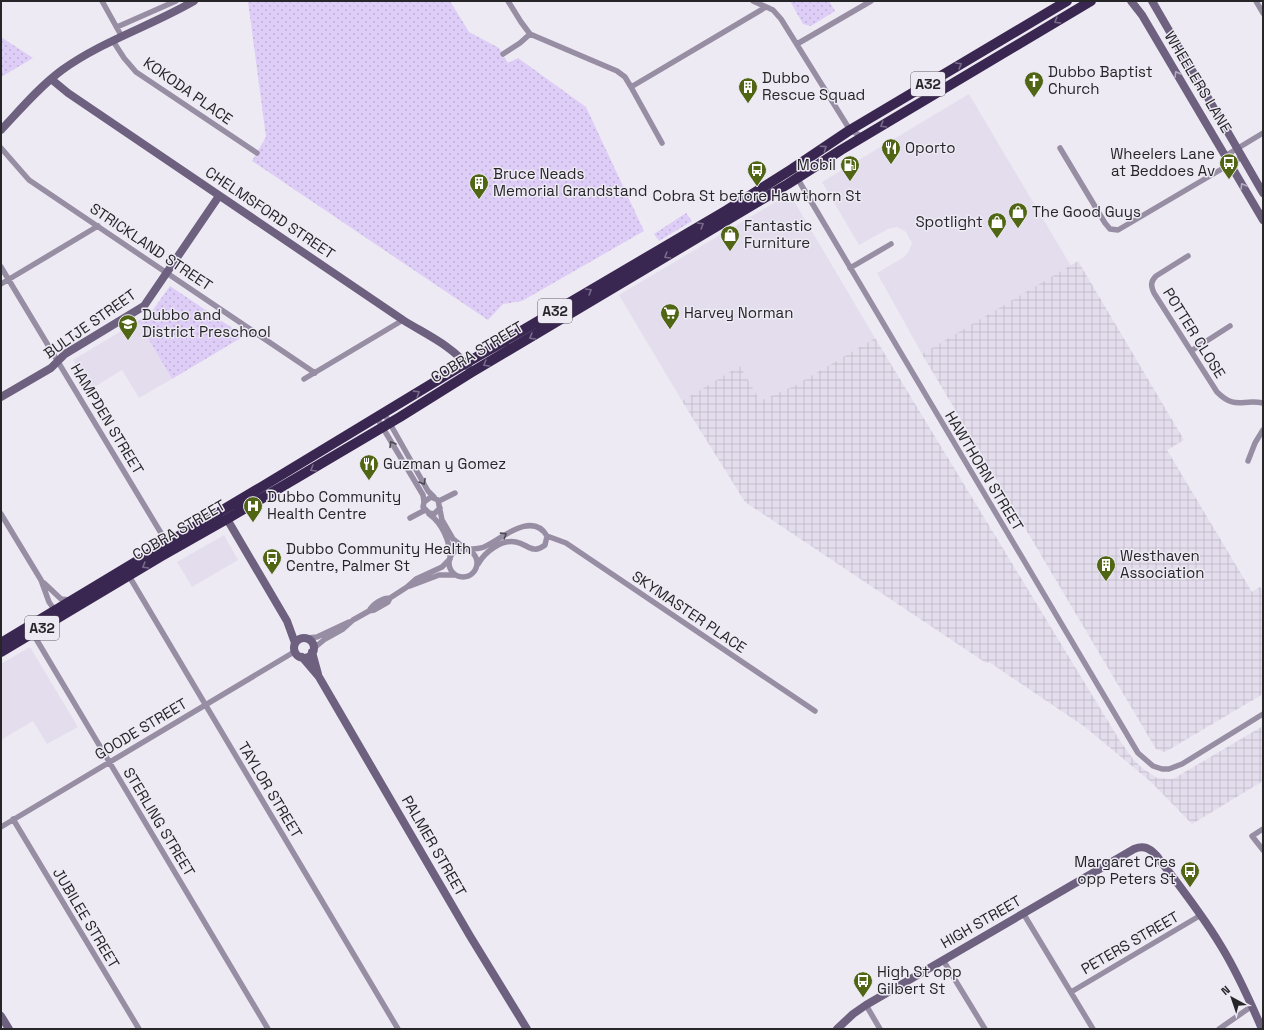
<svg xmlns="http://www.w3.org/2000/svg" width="1264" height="1030" font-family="'Space Grotesk',sans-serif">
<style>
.built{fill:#e3dded}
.industrial{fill:url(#industrial-grid)}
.park{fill:url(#park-dots)}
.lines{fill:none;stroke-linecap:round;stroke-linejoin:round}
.street{stroke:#978ea4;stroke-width:5.5}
.secondary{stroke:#6e6180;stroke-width:8}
.highway{stroke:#3a2751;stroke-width:10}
.oneway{stroke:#796b8a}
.oneway2{stroke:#b4acc0}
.oneway3{stroke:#4e4a53}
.labels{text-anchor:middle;stroke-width:3;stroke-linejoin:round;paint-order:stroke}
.shield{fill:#eeeaf4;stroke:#626065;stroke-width:1}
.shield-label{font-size:14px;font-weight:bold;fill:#262528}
.poi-label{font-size:15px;fill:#262528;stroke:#eeeaf4;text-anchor:start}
.street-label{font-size:15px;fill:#262528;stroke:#eeeaf4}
</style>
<defs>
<pattern id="industrial-grid" width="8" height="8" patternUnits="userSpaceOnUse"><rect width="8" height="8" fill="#e3dded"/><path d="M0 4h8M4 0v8" fill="none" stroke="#c3becb"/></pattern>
<pattern id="park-dots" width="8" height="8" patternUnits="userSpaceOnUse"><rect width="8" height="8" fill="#decdf6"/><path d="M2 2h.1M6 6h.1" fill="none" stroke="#beb0d3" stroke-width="1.8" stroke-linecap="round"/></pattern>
</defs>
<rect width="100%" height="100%" fill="#eeeaf4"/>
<path class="built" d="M969,94L1071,266L990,315L922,354L877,273L904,257L909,251L912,243L906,232L897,227L888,229L859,245L822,182Z
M782,198L794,201L875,338L794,386L760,401L740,367L682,401L619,295Z
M138,321L172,379L139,398L122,370L91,389L73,360Z
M224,535L238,560L192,587L177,562Z
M30,647L78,727L47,744L33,721L1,740V664Z"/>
<path class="industrial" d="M1078,261L1184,440L1167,450L1252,592L1260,587L1263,592V694L1165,752L1156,749L922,354Z
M875,338L1120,741L1133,759L1142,768L1157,778L1173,779L1263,726V781L1192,824L1150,781L1085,727L989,662L986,663L745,502L682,401L740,366L760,401L794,386Z"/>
<path class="park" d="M248,1H450L469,32L499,48L508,63L518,58L586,107L644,231L522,301L503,304L488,320L252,161L266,137Z
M790,1H829L835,11L811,26L803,24Z
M1,37L33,58L1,77Z
M686,213L692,221L659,241L654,234Z
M170,286L244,336L172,379L138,321L150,314Z"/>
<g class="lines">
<path class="street" d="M102,1L122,37
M508,1L521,22L530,34L617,71L625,77L631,87L766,7
M753,1L773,10L781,19L850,130L863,137
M1256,1L1263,13
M117,27L176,1
M113,41L124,58L136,72L257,153
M797,44L871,1
M503,54L520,43L530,34
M631,87L662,143
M1,148L29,180L315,373
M1060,148L1105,223L1110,229L1118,230L1242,157
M1225,156L1263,133
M796,176L1138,753L1153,766L1162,769H1169L1182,764L1263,714
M1188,256L1156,276C1150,282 1151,286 1154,293L1217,392C1235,410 1242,399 1263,403
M1,267L167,543
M850,268L891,244
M1,284L98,226
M1191,351L1230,326
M304,379L403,320
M384,413L428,491L434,497
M377,418L423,495L424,502
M1248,461L1255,443L1263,430
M439,501L455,493
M440,508L434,514L429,513L423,507L424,502L431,497L438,500L442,520L453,539L464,548
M1,514L41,580L49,602L56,612
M429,514C442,523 450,541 450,557
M410,518L425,510
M547,536L566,543L815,711
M449 563a14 14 0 1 1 28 0a14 14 0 1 1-28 0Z
M468,549C473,549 479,549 484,547C500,540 532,510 547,536L545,545C532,555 528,544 516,542C501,539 485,552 478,564
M127,575L129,576L398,1029
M44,583L61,599L70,600
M410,586L439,575H455
M369,611C373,604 382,598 390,598
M32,632L268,1029
M307,638L317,637L349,622
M313,649L325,639L343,629L353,620L369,611L374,610L388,602L390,598L407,587L416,579L442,567L450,559
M13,819L139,1029
M1,827L294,652
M1263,829L1252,836L1263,850
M1023,913L1093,1029
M943,960L985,1029
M1071,992L1201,915
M866,1005L880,1029
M1219,1029L1252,1006"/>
<path class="secondary" d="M1131,1L1142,15L1263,220
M1152,1L1263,193
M51,79L68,93L403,320C425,334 453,346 469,368
M1,130C20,110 39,87 62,70C102,41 151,26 194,1
M1,397L51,368L65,354L144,306L219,196
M227,519L287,621L295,643
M294 648a10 10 0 1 1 20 0a10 10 0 1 1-20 0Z
M312,652L318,674
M302,657L319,677L470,936L527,1029
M1,1016L9,1029
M837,1029L853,1014L866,1005L1134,849C1144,845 1149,848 1156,855C1179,885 1202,914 1221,946C1237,972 1250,1001 1262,1029"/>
<path class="highway" d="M1,643L167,543L263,486L466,363L494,347L727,210L792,169L850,130L1067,1
M1,652L160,557L227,519L400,417L472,372L788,184L841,150L1091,1"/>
</g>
<defs><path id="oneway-chevron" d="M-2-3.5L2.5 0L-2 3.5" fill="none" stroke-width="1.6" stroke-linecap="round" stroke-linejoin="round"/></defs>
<g class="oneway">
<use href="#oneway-chevron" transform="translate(1057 21) rotate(149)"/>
<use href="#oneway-chevron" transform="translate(959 65) rotate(-31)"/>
<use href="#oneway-chevron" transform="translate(883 125) rotate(149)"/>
<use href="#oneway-chevron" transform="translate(824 148) rotate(-34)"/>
<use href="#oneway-chevron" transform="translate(701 225) rotate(-31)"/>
<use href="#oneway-chevron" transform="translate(667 256) rotate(149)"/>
<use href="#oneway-chevron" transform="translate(589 291) rotate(-31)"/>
<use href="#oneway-chevron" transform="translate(532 337) rotate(149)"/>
<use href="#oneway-chevron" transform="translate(486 364) rotate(150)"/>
<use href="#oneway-chevron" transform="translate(417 393) rotate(-32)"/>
<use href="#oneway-chevron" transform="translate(313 469) rotate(150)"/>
<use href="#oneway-chevron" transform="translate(145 566) rotate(149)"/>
</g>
<g class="oneway2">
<use href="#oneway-chevron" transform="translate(1177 74) rotate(-121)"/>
<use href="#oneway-chevron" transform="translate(1243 186) rotate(-121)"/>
</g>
<g class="oneway3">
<use href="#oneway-chevron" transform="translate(392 444) rotate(-121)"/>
<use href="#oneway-chevron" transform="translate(423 482) rotate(60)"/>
<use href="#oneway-chevron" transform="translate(504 535) rotate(-32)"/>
</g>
<defs>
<symbol id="church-pin" viewBox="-11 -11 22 30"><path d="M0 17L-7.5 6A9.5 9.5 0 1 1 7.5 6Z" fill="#516614" stroke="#eeeaf4"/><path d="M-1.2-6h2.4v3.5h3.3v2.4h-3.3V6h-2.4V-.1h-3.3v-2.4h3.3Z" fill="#fff"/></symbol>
<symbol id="building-pin" viewBox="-11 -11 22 30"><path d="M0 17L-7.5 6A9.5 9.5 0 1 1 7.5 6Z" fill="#516614" stroke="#eeeaf4"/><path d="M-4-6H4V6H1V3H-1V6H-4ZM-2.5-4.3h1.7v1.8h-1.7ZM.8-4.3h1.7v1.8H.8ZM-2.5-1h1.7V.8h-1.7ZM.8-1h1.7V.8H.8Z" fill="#fff"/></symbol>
<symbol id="restaurant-pin" viewBox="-11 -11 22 30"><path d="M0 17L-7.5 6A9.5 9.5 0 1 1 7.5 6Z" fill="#516614" stroke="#eeeaf4"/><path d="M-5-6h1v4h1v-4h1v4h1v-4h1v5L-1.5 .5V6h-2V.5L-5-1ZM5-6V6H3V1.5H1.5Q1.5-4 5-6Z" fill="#fff"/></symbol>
<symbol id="bus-pin" viewBox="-11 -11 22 30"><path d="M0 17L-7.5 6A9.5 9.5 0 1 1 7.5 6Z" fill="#516614" stroke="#eeeaf4"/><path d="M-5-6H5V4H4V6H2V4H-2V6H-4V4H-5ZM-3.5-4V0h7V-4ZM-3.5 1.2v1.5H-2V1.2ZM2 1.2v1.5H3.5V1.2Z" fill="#fff"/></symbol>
<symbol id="fuel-pin" viewBox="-11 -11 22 30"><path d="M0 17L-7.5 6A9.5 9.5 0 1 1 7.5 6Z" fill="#516614" stroke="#eeeaf4"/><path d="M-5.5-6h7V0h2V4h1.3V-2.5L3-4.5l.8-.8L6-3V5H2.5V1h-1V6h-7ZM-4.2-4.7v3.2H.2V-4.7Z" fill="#fff"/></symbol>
<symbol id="shop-pin" viewBox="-11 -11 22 30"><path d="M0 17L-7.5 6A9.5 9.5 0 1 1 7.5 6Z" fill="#516614" stroke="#eeeaf4"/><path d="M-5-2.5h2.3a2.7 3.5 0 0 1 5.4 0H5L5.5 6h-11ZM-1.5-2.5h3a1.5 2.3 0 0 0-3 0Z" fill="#fff"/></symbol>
<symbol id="supermarket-pin" viewBox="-11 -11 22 30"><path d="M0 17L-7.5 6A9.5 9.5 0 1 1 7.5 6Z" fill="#516614" stroke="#eeeaf4"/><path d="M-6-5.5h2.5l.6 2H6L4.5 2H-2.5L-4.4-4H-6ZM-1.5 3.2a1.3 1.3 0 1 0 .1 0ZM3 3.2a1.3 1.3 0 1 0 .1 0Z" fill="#fff"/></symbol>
<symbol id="school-pin" viewBox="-11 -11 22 30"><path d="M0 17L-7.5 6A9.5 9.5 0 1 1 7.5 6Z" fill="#516614" stroke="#eeeaf4"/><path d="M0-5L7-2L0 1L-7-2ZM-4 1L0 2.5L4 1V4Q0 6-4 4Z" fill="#fff"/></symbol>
<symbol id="hospital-pin" viewBox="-11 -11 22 30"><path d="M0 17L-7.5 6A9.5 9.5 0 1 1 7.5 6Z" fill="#516614" stroke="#eeeaf4"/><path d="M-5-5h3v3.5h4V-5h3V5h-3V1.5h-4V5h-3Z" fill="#fff"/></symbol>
</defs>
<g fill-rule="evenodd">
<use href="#church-pin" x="1023" y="70" width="22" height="30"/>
<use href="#building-pin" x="737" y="76" width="22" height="30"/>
<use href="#restaurant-pin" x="880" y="137" width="22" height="30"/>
<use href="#bus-pin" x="1218" y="152" width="22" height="30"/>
<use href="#fuel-pin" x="839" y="154" width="22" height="30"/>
<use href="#bus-pin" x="746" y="159" width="22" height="30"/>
<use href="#building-pin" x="468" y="172" width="22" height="30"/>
<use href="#shop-pin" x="1007" y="201" width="22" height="30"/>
<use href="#shop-pin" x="986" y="211" width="22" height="30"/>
<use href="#shop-pin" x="719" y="224" width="22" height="30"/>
<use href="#supermarket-pin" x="659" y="302" width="22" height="30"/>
<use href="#school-pin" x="117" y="313" width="22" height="30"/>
<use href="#restaurant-pin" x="358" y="453" width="22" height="30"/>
<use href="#hospital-pin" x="242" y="495" width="22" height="30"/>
<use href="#bus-pin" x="261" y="547" width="22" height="30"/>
<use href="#building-pin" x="1095" y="554" width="22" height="30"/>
<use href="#bus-pin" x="1179" y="860" width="22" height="30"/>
<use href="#bus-pin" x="852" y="970" width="22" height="30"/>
</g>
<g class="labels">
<g class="shield">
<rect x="911" y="72" width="34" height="24" rx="3"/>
<rect x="538" y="299" width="34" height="24" rx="3"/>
<rect x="25" y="616" width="34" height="24" rx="3"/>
</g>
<g class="shield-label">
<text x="928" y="89">A32</text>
<text x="555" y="316">A32</text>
<text x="42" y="633">A32</text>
</g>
<g class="poi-label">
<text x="1048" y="77">Dubbo Baptist<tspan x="1048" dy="17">Church</tspan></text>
<text x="762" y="83">Dubbo<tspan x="762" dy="17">Rescue Squad</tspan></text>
<text x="905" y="153">Oporto</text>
<text x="1215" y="159" text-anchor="end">Wheelers Lane<tspan x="1215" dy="17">at Beddoes Av</tspan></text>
<text x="836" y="170" text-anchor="end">Mobil</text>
<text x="493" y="179">Bruce Neads<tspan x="493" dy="17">Memorial Grandstand</tspan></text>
<text x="757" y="201" text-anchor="middle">Cobra St before Hawthorn St</text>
<text x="1032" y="217">The Good Guys</text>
<text x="983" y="227" text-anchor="end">Spotlight</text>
<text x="744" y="231">Fantastic<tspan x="744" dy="17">Furniture</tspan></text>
<text x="684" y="318">Harvey Norman</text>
<text x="142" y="320">Dubbo and<tspan x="142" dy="17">District Preschool</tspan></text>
<text x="383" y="469">Guzman y Gomez</text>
<text x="267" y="502">Dubbo Community<tspan x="267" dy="17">Health Centre</tspan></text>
<text x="286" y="554">Dubbo Community Health<tspan x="286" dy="17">Centre, Palmer St</tspan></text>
<text x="1120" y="561">Westhaven<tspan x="1120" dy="17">Association</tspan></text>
<text x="1176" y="867" text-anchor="end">Margaret Cres<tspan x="1176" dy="17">opp Peters St</tspan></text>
<text x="877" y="977">High St opp<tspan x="877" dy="17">Gilbert St</tspan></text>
</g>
<g class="street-label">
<text transform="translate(1198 82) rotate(59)" y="5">WHEELERS LANE</text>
<text transform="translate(188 91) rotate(35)" y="5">KOKODA PLACE</text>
<text transform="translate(270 213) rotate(34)" y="5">CHELMSFORD STREET</text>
<text transform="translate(151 247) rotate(34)" y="5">STRICKLAND STREET</text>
<text transform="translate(90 324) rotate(-35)" y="5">BULTJE STREET</text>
<text transform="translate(1194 333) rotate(58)" y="5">POTTER CLOSE</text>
<text transform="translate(477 352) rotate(-31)" y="5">COBRA STREET</text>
<text transform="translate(107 419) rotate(59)" y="5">HAMPDEN STREET</text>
<text transform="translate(984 471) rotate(59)" y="5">HAWTHORN STREET</text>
<text transform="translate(179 530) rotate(-30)" y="5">COBRA STREET</text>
<text transform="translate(689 612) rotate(34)" y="5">SKYMASTER PLACE</text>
<text transform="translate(141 729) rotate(-31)" y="5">GOODE STREET</text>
<text transform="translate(270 790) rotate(59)" y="5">TAYLOR STREET</text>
<text transform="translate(159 822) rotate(59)" y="5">STERLING STREET</text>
<text transform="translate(434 846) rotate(60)" y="5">PALMER STREET</text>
<text transform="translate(86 918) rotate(59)" y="5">JUBILEE STREET</text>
<text transform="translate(981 922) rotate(-30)" y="5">HIGH STREET</text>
<text transform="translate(1130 943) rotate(-30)" y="5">PETERS STREET</text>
</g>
</g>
<rect width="1264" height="1030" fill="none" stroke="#262528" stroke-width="4"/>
<g transform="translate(1232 998) rotate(320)" stroke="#eeeaf4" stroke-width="3" paint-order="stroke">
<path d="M0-3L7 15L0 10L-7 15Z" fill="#262528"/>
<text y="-6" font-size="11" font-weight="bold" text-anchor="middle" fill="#262528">N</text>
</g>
</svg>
